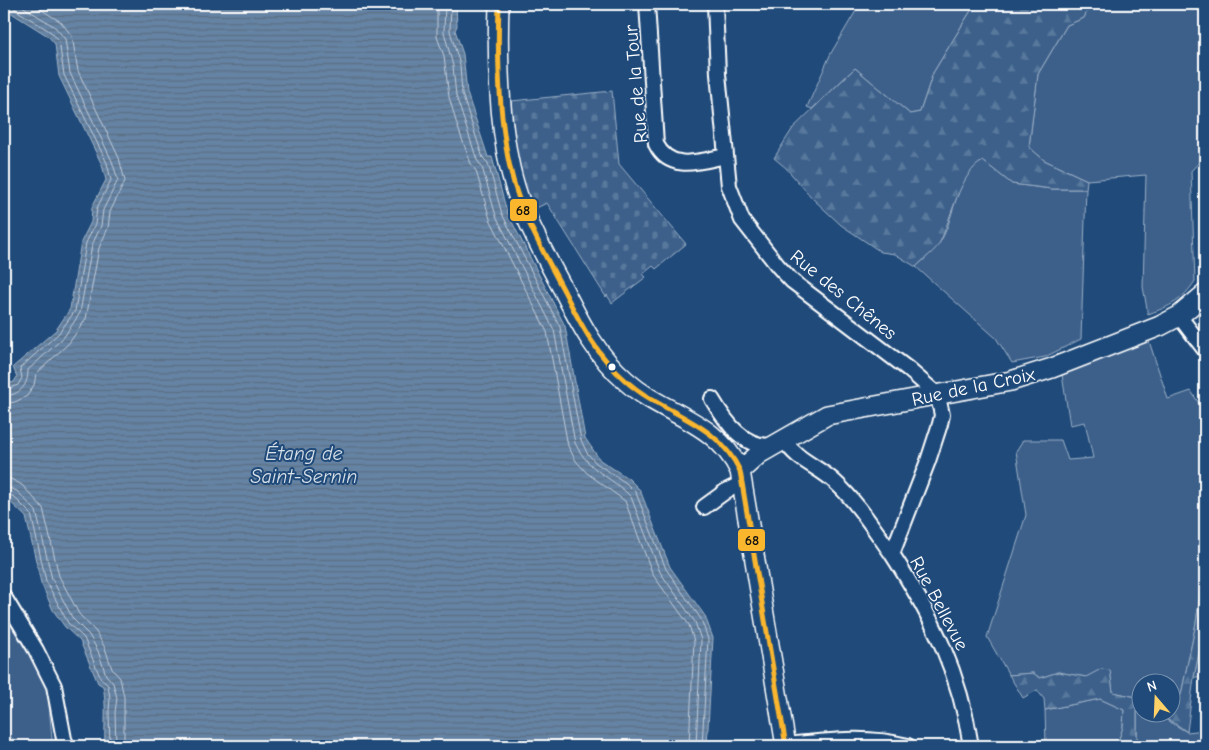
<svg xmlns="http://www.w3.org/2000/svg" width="1209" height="750" font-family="'Comic Neue',sans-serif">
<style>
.grass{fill:#3c618b;stroke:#9eb0c5}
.forest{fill:url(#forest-firs);stroke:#9eb0c5}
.cemetery{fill:url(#cemetery-stones);stroke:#9eb0c5}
.water{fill:url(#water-rules);stroke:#a3b5c8}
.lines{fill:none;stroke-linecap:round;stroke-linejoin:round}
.shore{stroke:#c1cddb;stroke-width:1}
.street-casing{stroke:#fff;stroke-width:18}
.secondary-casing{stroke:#fff;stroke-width:22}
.street{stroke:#1f4a7a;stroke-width:14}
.secondary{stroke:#1f4a7a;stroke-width:19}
.bus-1-casing{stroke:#1f4a7a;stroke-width:9}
.bus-1{stroke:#fab62d;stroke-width:5}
.bus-dot{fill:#fff;stroke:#1f4a7a;stroke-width:2}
.labels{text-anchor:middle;stroke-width:4;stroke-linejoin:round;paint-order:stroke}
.street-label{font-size:19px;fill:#fff;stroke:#1f4a7a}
.water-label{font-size:20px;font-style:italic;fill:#d8e0e8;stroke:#1f4a7a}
.line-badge{stroke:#1f4a7a;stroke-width:2}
.pale-badge-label{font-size:14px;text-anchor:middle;font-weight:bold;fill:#111}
</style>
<defs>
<pattern id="forest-firs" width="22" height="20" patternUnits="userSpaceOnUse" patternTransform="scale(1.25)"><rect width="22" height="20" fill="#3c618b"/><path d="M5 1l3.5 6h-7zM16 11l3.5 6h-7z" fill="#59799c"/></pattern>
<pattern id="cemetery-stones" width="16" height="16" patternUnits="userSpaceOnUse" patternTransform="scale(1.25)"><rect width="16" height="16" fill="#3c618b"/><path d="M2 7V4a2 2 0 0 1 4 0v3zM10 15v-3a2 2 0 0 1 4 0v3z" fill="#59799c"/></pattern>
<pattern id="water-rules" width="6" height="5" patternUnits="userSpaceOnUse" patternTransform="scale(1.25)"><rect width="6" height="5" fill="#6583a4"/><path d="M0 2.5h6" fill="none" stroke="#5b6d81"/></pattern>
</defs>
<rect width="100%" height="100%" fill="#1f4a7a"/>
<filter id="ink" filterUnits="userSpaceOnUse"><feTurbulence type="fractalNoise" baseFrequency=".02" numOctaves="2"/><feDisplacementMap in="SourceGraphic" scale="10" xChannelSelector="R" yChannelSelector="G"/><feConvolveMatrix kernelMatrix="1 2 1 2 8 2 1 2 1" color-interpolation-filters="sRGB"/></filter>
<g filter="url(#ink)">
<path class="grass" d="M860,4H975L933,73L920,112L910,114L855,68L812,109L807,107L831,53Z
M1090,4H1205V156L1191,171L1195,281C1182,301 1171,306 1148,314L1143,287L1146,175L1087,180L1044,160L1029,147L1038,74L1067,25L1084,18Z
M983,161L1012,184L1052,189H1086L1081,339L1045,357L1012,363L996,338L916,267C923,260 932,253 938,245C955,223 954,174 983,161Z
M1149,341L1168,399L1191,391L1205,413V561L1196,623L1181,695L1172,693V682H1142L1141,698L1113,692L1110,671L1086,677L1058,672L1040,678L1033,673L1009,675L987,637L1026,515L1016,451L1023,440H1061L1068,460L1093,458L1085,422L1070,425L1062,375L1100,357Z
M4,615L41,671L48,693L52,739L55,746H20L4,730Z
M1205,624V677H1194Z
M1100,699L1124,710L1123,727L1117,745L1119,746H1046L1045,710Z
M1137,711L1158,715L1187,732L1205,730V746H1137Z"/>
<path class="forest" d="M975,4H1090L1084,18L1067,25L1038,74L1029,147L1044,160L1087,180L1086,189H1052L1012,184L983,161C960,172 951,219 940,242C936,251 923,259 916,267L895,254L881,252L841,225L813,199L786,168L774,158L793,128L855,68L910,114L920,112L933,73Z
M1205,561V624L1194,677L1187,732C1175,722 1162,716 1146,713L1172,712V693L1181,695L1196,623Z
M1101,669L1110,670L1113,692L1141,698V712L1137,711V746L1117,745L1123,727L1124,710L1100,699L1045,710L1044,699L1037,690L1023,698L1009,675L1033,673L1040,678L1058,672L1086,677Z"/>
<path class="cemetery" d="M612,91L619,164L686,244L656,269L653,266L643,274L646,277L612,303L607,295L606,297L547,203L534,209C518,175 513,139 511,101Z"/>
<path class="water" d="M7,4H456L457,26L455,30L463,54L467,93L488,157H492L507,212L565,326L585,438L600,460L629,479L640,490L670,567L705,616L713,638L707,746H105C104,726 107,705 103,686L98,683L80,641L65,627L53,610L41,583L26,517L4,496V385L14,382L17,377L13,367L56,330L70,309L81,242L91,222L92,207L106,180L102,165L59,76L55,44L48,36L13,14L8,10Z"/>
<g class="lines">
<path class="shore" d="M437,4V37L444,56L449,97L457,125L471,164L476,171L490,219L547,332L568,446L576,461L587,473L625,501L653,575L689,625L694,641L689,746
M445,4L444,32L453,66L456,96L477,160L482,167L496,216L554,330L575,443C590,473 610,475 631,497L660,572L695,622L701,640L696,746
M451,4L450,31L460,65L462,94L483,158L488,163L502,214L560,327L581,440L587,453L596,463L626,483L636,493L666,569L701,619L708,639L702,746
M4,390L18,385L22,378L20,368L59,333L75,311L86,243L95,224L97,208L111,180L107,163L64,75L59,41L51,32L16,10L12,4
M4,396C20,395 28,386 28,370L64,337L80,313L92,245L101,226L103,210L118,180L112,161L70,73L65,39L55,27L19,4
M4,404L15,402L27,396L34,385L36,374L69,343L86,319L99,248L108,228L110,212L125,181L119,158L78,71L72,36L61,22L32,4
M4,478L11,479L22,485L43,508L59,576L79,614L96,632L105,648L112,669L120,678L124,697V746
M4,486L17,491L36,511L52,579L73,619L89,635L98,651L106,675L113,683L117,698L115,712L116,746
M4,492L14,497L31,514L46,581L68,623L84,638L101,679L108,685L110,698L109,711L110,746"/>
<defs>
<path id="street" d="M647,4L656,144C670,173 701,161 725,156
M715,4L718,74L729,186L742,220L778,266L792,281L908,369L932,390L939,401L942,415L940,424L928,461L892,554C932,616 960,673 971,746
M1179,316L1205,350
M712,399C725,421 745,451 775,445
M785,441C797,461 818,466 835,482C857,502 874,529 892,554
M704,507L726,491L742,483
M4,597L36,650L54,686L64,739L67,746
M786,745C830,741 865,735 908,746"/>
<path id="secondary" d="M499,4C497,62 499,144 519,199C531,231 548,261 564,291C581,325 597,356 626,381C664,415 716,420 740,471L786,746
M740,471L759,454L827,415L1011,381L1052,368L1160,326L1179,316L1205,294"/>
</defs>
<use href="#street" class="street-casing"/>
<use href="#secondary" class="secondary-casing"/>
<use href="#street" class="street"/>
<use href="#secondary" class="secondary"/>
<defs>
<path id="bus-1" d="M499,4C497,62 499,144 519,199C531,231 548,261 564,291C581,325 597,356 626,381C664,415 716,420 740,471L786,746"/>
</defs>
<use href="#bus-1" class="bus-1-casing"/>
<use href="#bus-1" class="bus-1"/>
</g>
</g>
<circle class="bus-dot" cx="612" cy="367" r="4.5"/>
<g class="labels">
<g class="street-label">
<text transform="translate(635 84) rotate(-95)" y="7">Rue de la Tour</text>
<text transform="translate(844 294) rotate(39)" y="7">Rue des Chênes</text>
<text transform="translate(973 386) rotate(-12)" y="7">Rue de la Croix</text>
<text transform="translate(940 603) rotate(62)" y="7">Rue Bellevue</text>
</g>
<g class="water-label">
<text x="304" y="460">Étang de<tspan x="304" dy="23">Saint-Sernin</tspan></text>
</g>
</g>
<g class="line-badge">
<rect x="509" y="198" width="29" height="24" rx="5" fill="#fab62d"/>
<rect x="737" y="528" width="29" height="24" rx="5" fill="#fab62d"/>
</g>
<g class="pale-badge-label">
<text x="523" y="215">68</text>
<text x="752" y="545">68</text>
</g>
<rect width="1209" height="750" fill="none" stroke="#1f4a7a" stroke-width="20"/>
<rect x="10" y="10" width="1189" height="730" fill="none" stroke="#fff" stroke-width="2" filter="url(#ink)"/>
<g transform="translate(1156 698) rotate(341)"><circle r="24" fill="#1f4a7a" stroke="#7992af"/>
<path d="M0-4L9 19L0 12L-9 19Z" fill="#ffd166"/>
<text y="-8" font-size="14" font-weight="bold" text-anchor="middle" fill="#ffffff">N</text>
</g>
</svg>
